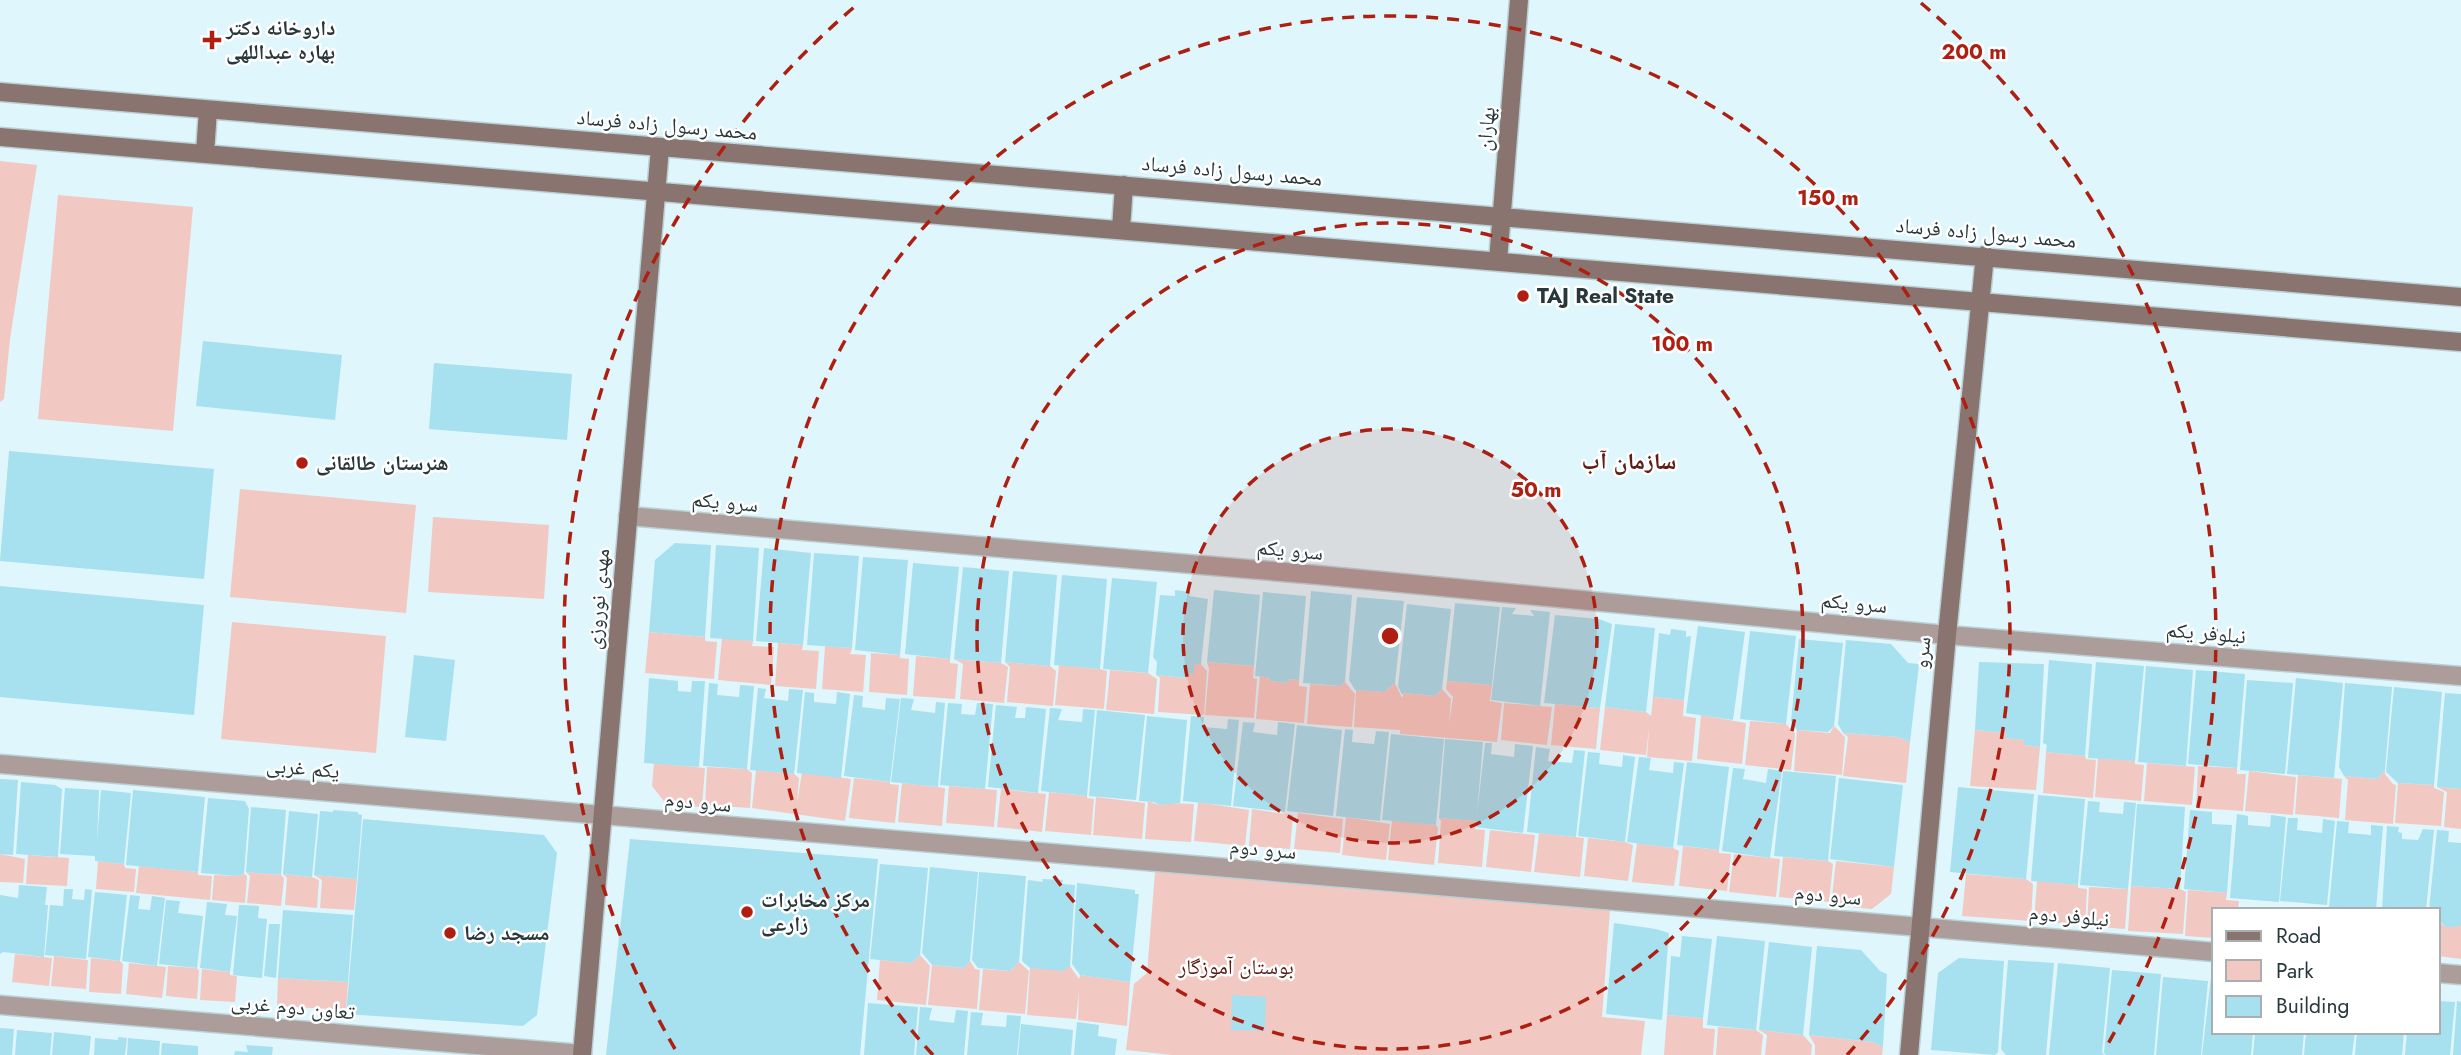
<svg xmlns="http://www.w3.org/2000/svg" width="2461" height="1055" font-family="Jost,'Noto Naskh Arabic',sans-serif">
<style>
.green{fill:#f2c9c2}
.building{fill:#a7e0ee}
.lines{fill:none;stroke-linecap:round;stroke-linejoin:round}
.street-casing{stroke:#bad0d5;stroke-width:21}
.secondary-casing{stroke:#bad0d5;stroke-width:21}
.street{stroke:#ac9d9a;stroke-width:18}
.secondary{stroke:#8a7470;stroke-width:18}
.ring{fill:none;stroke:#ae1f11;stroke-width:3.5;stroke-dasharray:12 9}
.poi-dot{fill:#ae1f11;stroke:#fff;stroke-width:2.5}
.labels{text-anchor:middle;stroke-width:5;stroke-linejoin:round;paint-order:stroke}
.poi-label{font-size:21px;font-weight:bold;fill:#27373a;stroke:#fff;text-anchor:start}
.street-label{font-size:21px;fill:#27373a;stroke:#fff}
.park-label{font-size:21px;fill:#591c15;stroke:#fff}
.neighbourhood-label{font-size:23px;font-weight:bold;fill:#601d14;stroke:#fff}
.centre{fill:#ae1f11;stroke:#fff;stroke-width:3.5}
.ring-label{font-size:21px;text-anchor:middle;font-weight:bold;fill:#ae1f11;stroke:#fff;stroke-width:5;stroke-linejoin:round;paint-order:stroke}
</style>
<rect width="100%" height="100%" fill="#dff6fc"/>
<path class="green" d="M0,161L37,165L10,339L4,399L0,402Z
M58,195L193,207L173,431L38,419Z
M240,489L416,505L406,613L230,597Z
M433,517L549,525L544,599L428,592Z
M232,622L386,636L376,753L221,739Z
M649,632L705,637V641L717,642L714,679L645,673Z
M722,638L753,641L752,646L774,647L771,685L718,680Z
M778,643L803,645L802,650L819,651L816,689L775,686Z
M825,646L852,648L850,654L866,655L863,692L822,689Z
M871,653L900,655V658L909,659L907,695L869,692Z
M916,656L950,659V663L958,664L955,699L913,696Z
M954,659L1001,663L1008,667L1004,703L960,699L963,664Z
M1005,662L1050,666L1056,671L1053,706L1007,702L1010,667Z
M1207,662L1254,666L1253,678L1257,679L1254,718L1205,715L1209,669Z
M1194,664H1201L1207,671L1204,715L1158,712L1160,678L1156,675L1185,678L1186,673H1194Z
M1059,665L1100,669L1107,671L1104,709L1055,705Z
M1110,670L1148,673L1157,679L1154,714L1106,710Z
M1260,676L1267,677L1271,681L1287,683L1289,679L1299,680V686L1307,687L1304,723L1256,719Z
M1447,681L1492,685L1490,701L1502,703L1497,742L1400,734V730L1354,727L1356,690L1384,692L1395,683L1402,698L1404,693L1435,696L1442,689L1451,699L1449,724L1453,697L1446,689Z
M1345,682L1355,694L1352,727L1307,724L1310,684L1339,686Z
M1653,697L1684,700L1683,716L1696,718L1692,761L1647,757L1649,728L1646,755L1600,750L1605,707L1646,712L1651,716Z
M1504,703L1552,707L1547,745L1501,740Z
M1555,704L1600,708L1596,749L1551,745Z
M1701,715L1746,723L1742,764L1697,759Z
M1750,721L1786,724L1795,734L1791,770L1745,765Z
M1834,726L1845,737L1842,775L1794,771L1797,730L1830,733Z
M1975,730L2006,733V738L2024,740V745L2040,747L2036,790L1970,786Z
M1843,733L1898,737L1910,742L1906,783L1843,776L1848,737Z
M2046,752L2085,756L2086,759L2096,760L2093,798L2043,793Z
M2098,758L2135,761V764L2144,765L2141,801L2095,797Z
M654,763L705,768L702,807L666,804L652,786Z
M2147,763L2195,767L2192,805L2144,801Z
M2198,766L2237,768V774H2246L2243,811L2196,808Z
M707,767L747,769L752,773L750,808L705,805Z
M756,770L794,774L799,778L797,804L802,772L851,779L845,821L752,808Z
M2385,770V774L2393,784L2396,785L2393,824L2345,820L2348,780L2344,776L2377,779Z
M2249,771L2296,777L2293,815L2245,811Z
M2298,775L2342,779L2339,818L2295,814Z
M854,778L890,782V784L899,785L895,823L849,818Z
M902,783L945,788L942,826L898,822Z
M2398,783L2434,785V788L2444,792L2441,826L2395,823Z
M949,786L997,790L994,827L946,823Z
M2437,787L2461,789V829L2444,827L2447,792Z
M1001,789L1046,794L1042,832L997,827Z
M1049,792L1087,796V798L1094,799L1091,835L1045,831Z
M1096,797L1145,803L1142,839L1093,835Z
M1148,801L1159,805L1169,803L1194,804L1191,842L1145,839Z
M1198,802L1249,810L1245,846L1194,841Z
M1252,809L1293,815L1290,849L1249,846Z
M1298,813L1343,819L1340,853L1294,849Z
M1346,817L1390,824L1386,860L1342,855Z
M1439,818L1476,821L1475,829L1485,830L1482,867L1438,863L1441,821Z
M1392,820L1436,825L1438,828L1434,865L1388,860Z
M1490,830L1535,835L1531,872L1486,867Z
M1539,833L1584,838L1580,877L1534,872Z
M1588,838L1625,842L1633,845L1628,881L1584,876Z
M1637,843L1673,848L1679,851L1674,886L1632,882Z
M1683,846L1719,850V853L1731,854L1727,891L1679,886Z
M0,854L25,859L23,883L0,882Z
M1734,854L1780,859L1776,897L1729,892Z
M28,855L69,858L67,886L26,884Z
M1783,857L1828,861L1833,864L1829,902L1779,897Z
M98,861L124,864L125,868L136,869L134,892L96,889Z
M1836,861L1894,867L1891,894L1872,909L1831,905Z
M139,866L198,872V875L212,876L210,900L136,893Z
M246,872L281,875L284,878L281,906L247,903L250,876Z
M1155,872L1610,910L1602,1017L1645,1021L1641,1055H1172L1126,1050L1134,984L1147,973Z
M244,874L247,876L245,903L212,900L214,875L236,876Z
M283,874L312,877L319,880L317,908L285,905L287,878Z
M1966,874L2026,879L2033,884L2031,921L1962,916Z
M314,875L357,879L354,910L320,908L322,880Z
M2037,881L2078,885V888L2087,889L2085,925L2034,921Z
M2131,886L2180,889L2186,892L2183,934L2128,931Z
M2089,887L2128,889L2125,929L2087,926Z
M2188,890L2227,893L2226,900L2239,901L2238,910H2214V938L2185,936Z
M2438,921L2446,927L2461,925V959L2438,956Z
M15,954L52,958L49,986L12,982Z
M920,955L930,966L926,1005L877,1000L880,960L911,963Z
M54,956L88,960L86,989L51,986Z
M91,958L120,961L123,964L121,994L89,992Z
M970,961L975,969L980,970L977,1009L928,1005L932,965L964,968Z
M1019,962L1029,971L1025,1014L979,1010L983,969L1010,971Z
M129,963L166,967L162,998L126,994Z
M168,966L197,968L199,971L197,999L166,996Z
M1070,966L1079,979L1080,975L1130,982L1127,1026L1078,1020L1079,992L1076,1019L1027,1015L1030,968Z
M202,969L230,972V975L237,976L235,1002L200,1000Z
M278,978L348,982L346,1010L277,1006Z
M1667,1015L1703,1018V1028L1715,1029L1713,1055H1664Z
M1718,1027L1756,1030L1763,1035L1761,1055H1716Z
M1759,1030L1803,1035L1812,1045L1811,1055H1765L1767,1035Z
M1809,1035L1873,1042L1883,1047L1882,1055H1815V1045Z"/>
<path class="building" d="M203,341L342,355L335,420L196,406Z
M434,363L572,374L567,440L429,429Z
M9,451L214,469L204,579L0,561Z
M675,543L711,545L705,637L649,632L655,560Z
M716,545L759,548L753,641L710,638Z
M764,548L811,553L803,645L756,641Z
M814,553L859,556L852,648L807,645Z
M863,557L908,560L900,655L855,650Z
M913,563L959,567L950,659L905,654Z
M963,567L1009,571L1001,663L954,659Z
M1013,571L1057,575L1050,666L1005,662Z
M1062,575L1107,579L1100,669L1054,665Z
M1112,578L1157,582L1148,673L1103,669Z
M0,586L204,605L194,715L0,697Z
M1175,590L1190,592L1189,596L1208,599L1201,664H1194V674L1186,673V678L1156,675L1157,662L1153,657L1160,595L1175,596Z
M1214,590L1260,595L1254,666L1207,662Z
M1311,591L1352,595L1345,682L1340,686L1303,683Z
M1263,592L1306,596L1299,680L1289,679L1287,683L1271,681L1267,677L1255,676Z
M1357,597L1404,601L1395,683L1384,692L1355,690L1349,680Z
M1455,603L1500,607L1492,685L1447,681Z
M1407,604L1451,609L1442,689L1435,696L1404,693L1402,695L1398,686Z
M1502,607L1516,608L1512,614L1534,616L1530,610L1550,612L1540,706L1491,700Z
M1555,615L1599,619L1612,624L1600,708L1544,703Z
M1615,624L1655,628L1646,712L1605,707Z
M1698,626L1745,632L1733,720L1686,713Z
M1671,629L1686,631V637L1691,636L1684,700L1653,697L1659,633L1670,635Z
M1750,631L1796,636L1786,724L1740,719Z
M1799,639L1843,643L1834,726L1828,732L1797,730L1791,721Z
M1846,640L1891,644L1908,663L1919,664L1910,742L1898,737L1843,733L1838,724Z
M414,655L455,660L446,741L405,737Z
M2049,660L2092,664L2085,756L2046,752L2047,745L2043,743Z
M1979,662L2044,664L2040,747L2024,745V740L2005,738L2006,733L1975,730Z
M2096,662L2144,666L2135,761L2088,758Z
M2146,666L2193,670L2186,766L2138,762Z
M2196,670L2245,674L2237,768L2188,764Z
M649,678L678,681V691L691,692L692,681H705L699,767L644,763Z
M2296,678L2343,683L2334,778L2287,774Z
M2247,680L2293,683L2285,774L2240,770Z
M709,683L718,684L717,695L739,697L740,685L754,686L747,769L703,766Z
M2345,683L2392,687L2385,770L2377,779L2344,776L2339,767Z
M2394,687L2442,692L2434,785L2398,783L2386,772Z
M758,688L766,689L764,698L788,701L789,689L803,690L794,774L750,770Z
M805,692L814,693V702L836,704L837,692L850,694L841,778L797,773Z
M2445,693L2461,694V789L2437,787Z
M854,695L863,696L862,707L885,710L886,698L900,699L890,782L844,776Z
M901,698L914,699L911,710L935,713L936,702L945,703L938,787L891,782Z
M948,703L962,704L961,714L975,715L977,703L993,704L985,789L940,785Z
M996,705L1017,707L1015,718H1025L1026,707L1046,709L1038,793L988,787Z
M1050,708L1062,709L1058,720L1082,722L1083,709L1095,710L1087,796L1041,791Z
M1097,710L1145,715L1136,800L1089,796Z
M1147,716L1187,720L1180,803L1159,805L1154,802L1139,801Z
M1191,716L1204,717L1203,727L1227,729L1228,719L1239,720L1231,806L1183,801Z
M1243,722L1255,723L1253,732L1277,735L1278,722L1295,724L1285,812L1233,806Z
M1297,725L1342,730L1333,816L1287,811Z
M1345,729L1353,730L1352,742L1374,744L1376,731L1389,732L1380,821L1336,816Z
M1391,734L1444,739L1436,825L1382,820Z
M1445,739L1483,742L1477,814L1485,743H1492L1491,754L1514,757L1515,744L1533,746L1523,833L1476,827V821L1439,818Z
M1536,747L1550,749L1548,761L1572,763L1574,750L1585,751L1576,837L1527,832Z
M1588,752L1600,753L1599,764L1622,767L1623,755L1635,757L1625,842L1578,836Z
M1639,757L1651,758L1649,770L1673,773L1674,762L1684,763L1673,848L1627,842Z
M1687,762L1729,767L1719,850L1677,845Z
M1733,768L1745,769L1743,779L1766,783L1768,769L1782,771L1770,858L1722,851Z
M1783,771L1836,776L1828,861L1774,856Z
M1839,778L1903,785L1894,867L1830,859Z
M0,779L18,780L13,855L0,854Z
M21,782L55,785L62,789L58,857L16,854Z
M1958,787L2034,794L2026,879L1950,872Z
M65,788L99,790L97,841L101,790L131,793L124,864L95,861V856L60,854Z
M133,790L205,797L198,872L126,865Z
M2038,795L2085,799L2078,885L2031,881Z
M208,798L245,801L249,809L244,874L236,876L201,873Z
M2088,801L2100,802L2099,812L2123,814L2124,802L2136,803L2128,889L2080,885Z
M2137,804L2185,807L2180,889L2131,886Z
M251,807L286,810L281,875L246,872Z
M333,810L358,812V814L362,815L357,879L314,875L320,811L333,812Z
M2190,810L2212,812V824L2232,825L2227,893L2184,889Z
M289,811L318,814L312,877L283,874Z
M2237,814L2248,816V825L2270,827L2271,815L2286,817L2279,902L2230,898Z
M2288,818H2298L2297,830L2322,833L2323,819L2335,821L2327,905L2280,901Z
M363,819L544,835L557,853L537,1015L523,1026L346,1014Z
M2337,821L2349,822L2348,833L2371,835V825L2383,826L2376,910L2329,907Z
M2387,826L2399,827L2398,832L2402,833V839L2418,840L2423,829L2434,830L2426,910H2382Z
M2437,830L2449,831L2448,842L2461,843V925L2456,927H2446L2438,920V910H2429Z
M630,839L878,859L860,1055H606Z
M880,864L928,868L920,955L911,963L870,959Z
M930,867L978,872L970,961L964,968L932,965L922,953Z
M979,872L1026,876L1019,962L1010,971L978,968L972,960Z
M1042,879L1063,880L1062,884L1075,885L1070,966L1063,971L1030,968L1022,961L1028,880L1043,882Z
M1077,883L1135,890V894H1139L1130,982L1080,975L1072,964Z
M19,885L47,887L45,905H48L44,957L3,952L0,954V895L18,898Z
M64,889H73L72,899L84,900L85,889L92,890L86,959L45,955L50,905L63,906Z
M95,892L127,895L120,961L88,957Z
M130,895L140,896L138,909L150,910L152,896L165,898L157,966L122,961Z
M166,900L180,901L178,913L203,916L197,968L159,964Z
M207,902L227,904L225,915L237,916L230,972L200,968Z
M239,905L259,906L258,918L267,919L262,978L233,975Z
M283,910L353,915L348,982L278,978Z
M1614,923L1656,929L1669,933L1662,1020L1606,1014Z
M269,924H280L276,978L264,976Z
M1682,936L1712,939L1703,1018L1667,1015L1671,956L1680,957Z
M1717,936L1765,941L1756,1030L1707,1025Z
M1769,942L1812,947L1803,1035L1759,1030Z
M1817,946L1861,950L1880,971L1887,974L1883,1047L1873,1042L1809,1035Z
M1959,958L2004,961L1998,1052L1995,1055L1931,1050L1938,973Z
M2008,960L2054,963L2046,1055H2006L2001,1049Z
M2058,963L2110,968L2102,1052L2104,1055H2049Z
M2112,970L2161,974L2154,1055H2106L2104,1053Z
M2163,977L2208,981L2201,1055H2156Z
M2211,977L2214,978V1032H2253L2251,1055H2202Z
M1232,995L1266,997L1265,1031L1231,1030Z
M2438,1001L2455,1002L2450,1055H2405L2407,1032H2438Z
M2457,1001L2461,1002V1055H2453Z
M868,1003L918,1007L914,1055H864Z
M920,1007L932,1008L929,1020L954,1023L956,1010L968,1011L964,1055H916Z
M971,1012L983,1013L981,1025L1006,1027L1007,1015L1021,1016L1017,1055H967Z
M1077,1022L1099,1025L1098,1036L1117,1039L1115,1055H1074Z
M1021,1024L1073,1030L1071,1055H1018Z
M0,1028L14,1029L12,1055H0Z
M17,1030L52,1033L50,1055H15Z
M54,1032L91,1036L89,1055H52Z
M2255,1032H2304L2302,1055H2253Z
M2306,1032H2355L2352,1055H2304Z
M2357,1032H2404L2402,1055H2355Z
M118,1037L127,1038L125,1055H94L95,1038L118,1040Z
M128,1038L160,1041L159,1055H127Z
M162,1043L198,1046V1055H161Z
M246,1045L273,1047L272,1055H234L235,1051L248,1052Z"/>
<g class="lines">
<defs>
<path id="street" d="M628,516L1318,575L1947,635L2461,676
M0,764C738,829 1476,886 2214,952
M2438,973L2461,975
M0,1005L582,1054"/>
<path id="secondary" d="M0,92L2461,297
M0,137L2461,342
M205,153L208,110
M1121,229L1124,185
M1498,261L1519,0
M582,1055L660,148
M1909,1055L1947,635L1985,255"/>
</defs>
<use href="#street" class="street-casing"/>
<use href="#secondary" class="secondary-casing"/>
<use href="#street" class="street"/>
<use href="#secondary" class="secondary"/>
</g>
<circle cx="1390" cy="636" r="207" fill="#ae1f11" fill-opacity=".12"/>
<g class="ring">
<circle cx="1390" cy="636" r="207"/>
<circle cx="1390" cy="636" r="413"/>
<path d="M933 1055A620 620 0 1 1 1847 1055"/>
<path d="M675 1049A826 826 0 0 1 859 3M1921 3A826 826 0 0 1 2105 1049"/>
</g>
<g class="poi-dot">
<path d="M208.5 29.5h7v7h7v7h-7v7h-7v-7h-7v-7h7z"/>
<circle cx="1523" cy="296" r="7"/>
<circle cx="302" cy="463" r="7"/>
<circle cx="747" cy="912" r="7"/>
<circle cx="450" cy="933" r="7"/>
</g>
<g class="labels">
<g class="poi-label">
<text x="226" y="35">داروخانه دکتر<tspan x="226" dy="24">بهاره عبداللهی</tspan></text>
<text x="1537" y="303">TAJ Real State</text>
<text x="316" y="470">هنرستان طالقانی</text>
<text x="761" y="907">مرکز مخابرات<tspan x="761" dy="24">زارعی</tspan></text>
<text x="464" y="940">مسجد رضا</text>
</g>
<g class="street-label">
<text transform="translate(667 125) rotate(5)" y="7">محمد رسول زاده فرساد</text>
<text transform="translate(1486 129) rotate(-85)" y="7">بهاران</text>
<text transform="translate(1232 171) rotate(5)" y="7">محمد رسول زاده فرساد</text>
<text transform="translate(1986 233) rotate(5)" y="7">محمد رسول زاده فرساد</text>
<text transform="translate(725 502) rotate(5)" y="7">سرو یکم</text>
<text transform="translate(1290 550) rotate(5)" y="7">سرو یکم</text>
<text transform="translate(598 599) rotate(-85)" y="7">مهدی نوروزی</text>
<text transform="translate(1854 603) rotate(5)" y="7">سرو یکم</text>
<text transform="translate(2206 633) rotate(5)" y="7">نیلوفر یکم</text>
<text transform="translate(1922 653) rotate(-85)" y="7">سرو</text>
<text transform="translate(303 768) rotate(5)" y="7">یکم غربی</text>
<text transform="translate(698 802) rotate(5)" y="7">سرو دوم</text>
<text transform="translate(1263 849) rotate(5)" y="7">سرو دوم</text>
<text transform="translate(1828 895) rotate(5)" y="7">سرو دوم</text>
<text transform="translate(2069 916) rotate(5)" y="7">نیلوفر دوم</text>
<text transform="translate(293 1007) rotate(5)" y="7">تعاون دوم غربی</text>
</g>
<g class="park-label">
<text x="1236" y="974">بوستان آموزگار</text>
</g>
<g class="neighbourhood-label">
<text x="1629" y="469">سازمان آب</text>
</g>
</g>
<circle cx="1390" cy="636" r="10" class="centre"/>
<g class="ring-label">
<text x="1974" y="59">200 m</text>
<text x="1828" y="205">150 m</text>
<text x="1682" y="351">100 m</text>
<text x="1536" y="497">50 m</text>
</g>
<rect x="2212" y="908" width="228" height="126" fill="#ffffff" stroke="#a9afb0" stroke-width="2"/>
<rect x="2226" y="931" width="35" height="10" fill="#8a7470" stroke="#a9afb0" stroke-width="2"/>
<text x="2276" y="943" font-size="21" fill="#27373a">Road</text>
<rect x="2226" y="960" width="35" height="21" fill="#f2c9c2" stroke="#a9afb0" stroke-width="2"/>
<text x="2276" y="978" font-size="21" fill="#27373a">Park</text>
<rect x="2226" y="996" width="35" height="21" fill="#a7e0ee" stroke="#a9afb0" stroke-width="2"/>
<text x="2276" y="1013" font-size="21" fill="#27373a">Building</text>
</svg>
